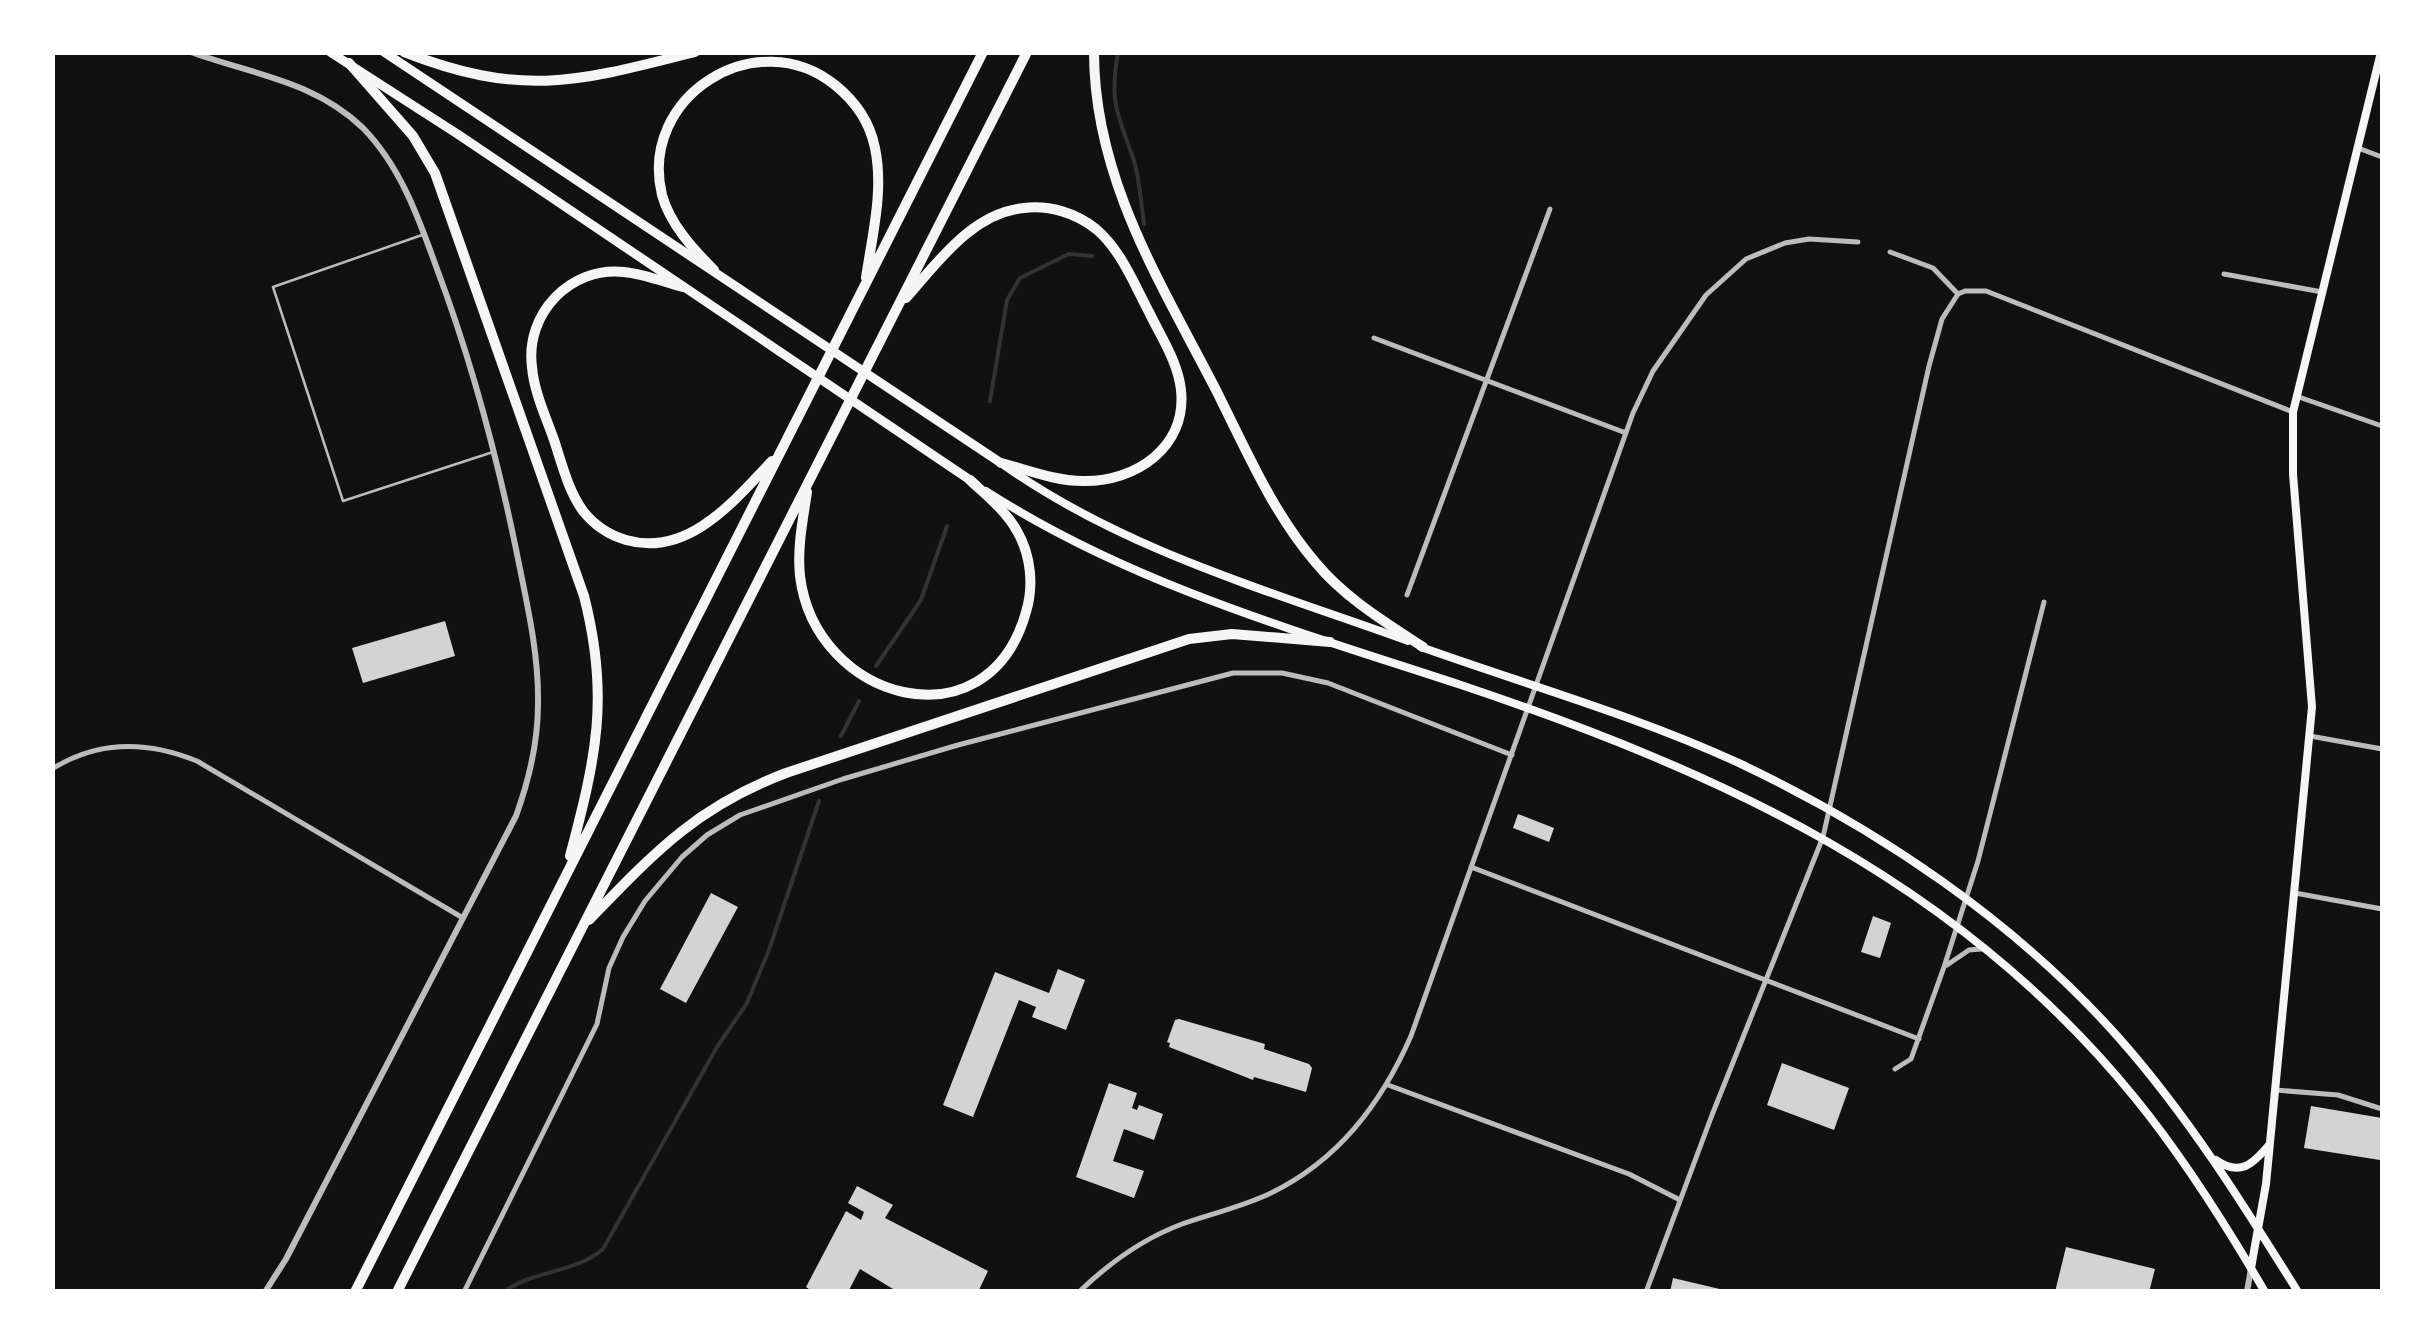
<svg xmlns="http://www.w3.org/2000/svg" width="2435" height="1344" font-family="'Titillium Web',sans-serif">
<style>
.lines{fill:none;stroke-linecap:round;stroke-linejoin:round}
.stream{stroke:#333;stroke-width:4}
.building{fill:#d3d3d3}
.service{stroke:#bcbcbc;stroke-width:2.5}
.minor{stroke:#bcbcbc;stroke-width:5}
.tertiary{stroke:#bcbcbc;stroke-width:6}
.secondary{stroke:#f5f5f5;stroke-width:8}
.primary{stroke:#f5f5f5;stroke-width:9}
.motorway{stroke:#f5f5f5;stroke-width:10}
</style>
<rect width="100%" height="100%" fill="#111"/>
<g class="lines">
<path class="stream" d="M1118,52C1109,106 1118,113 1134,161C1140,181 1141,204 1144,224
M990,401L1007,300L1020,278L1069,254L1092,256
M876,666L921,600L947,526
M841,736L859,701
M504,1292C535,1269 574,1274 603,1249L717,1047L747,1003L769,950L819,801"/>
</g>
<path class="building" d="M445,621L455,656L363,683L352,648Z
M1518,814L1554,828L1549,842L1513,828Z
M711,893L738,907L686,1003L660,989Z
M1873,916L1891,923L1880,958L1861,952Z
M1058,969L1085,980L1066,1030L1032,1017L1036,1007L1019,1000L973,1117L943,1105L995,972L1049,993Z
M1179,1019L1265,1044L1264,1049L1309,1064L1312,1068L1306,1092L1254,1077L1253,1080L1169,1047L1170,1043L1167,1042L1175,1020Z
M1782,1063L1849,1088L1834,1130L1767,1105Z
M1109,1083L1137,1093L1132,1108L1137,1110L1139,1105L1163,1114L1154,1140L1124,1129L1113,1161L1144,1171L1134,1198L1076,1177Z
M2311,1106L2382,1118L2380,1160L2304,1148Z
M857,1186L893,1205L885,1218L988,1271L978,1292H898L860,1269L848,1292H813L806,1287L846,1211L861,1220L864,1212L848,1203Z
M2066,1247L2155,1269L2149,1292H2055Z
M1673,1278L1724,1290V1292H1670Z"/>
<g class="lines">
<path class="service" d="M422,235L273,287L343,501L493,452"/>
<path class="minor" d="M2358,148L2382,157
M1890,252L1933,268L1958,294
M2224,274L2322,292
M1958,294L1965,291H1986L2293,412
M1374,338L1626,433
M2296,396L2382,426
M1407,595L1550,209
M2310,736L2382,749
M52,769C98,740 148,741 197,761L463,918
M1471,867L1919,1039
M2295,893L2382,909
M1947,965L1969,950L1981,949
M1895,1069L1911,1059L1944,967L1978,861L2044,602
M1388,1085L1629,1174L1680,1200
M2275,1090L2338,1095L2382,1109
M464,1292L597,1024L609,968L623,937L645,901L682,857L707,835L740,815L843,779L958,745L1233,673H1282L1328,683L1512,755
M1079,1292C1109,1263 1142,1239 1182,1224C1211,1214 1241,1207 1269,1194C1338,1161 1381,1104 1411,1036L1633,413L1653,371L1706,295L1746,259L1785,243L1809,239L1858,242
M1646,1292L1712,1115L1823,837L1929,366L1942,319L1958,294"/>
<path class="tertiary" d="M191,52C251,74 315,81 363,128C401,167 419,219 437,269C472,362 497,456 517,554C527,604 539,654 538,704C538,743 529,780 516,816L286,1259L265,1292
M2247,1292L2251,1268"/>
<path class="secondary" d="M1005,466C1126,551 1270,591 1408,641
M986,491C1130,584 1300,632 1461,685C1720,772 1958,880 2135,1098C2184,1158 2226,1225 2265,1292
M1421,647C1527,685 1638,716 1741,764C1880,830 2016,922 2119,1038C2188,1116 2243,1204 2298,1292
M2216,1160C2240,1177 2253,1164 2269,1145
M2251,1268L2266,1184L2312,707L2293,474V412L2381,52"/>
<path class="primary" d="M330,52L459,135L970,480
M384,52L1001,463"/>
<path class="motorway" d="M404,52C522,98 577,82 695,52
M1094,52C1094,179 1161,283 1217,392C1246,450 1273,513 1316,563C1345,598 1385,622 1423,647
M349,63L413,136L435,173L584,596C610,697 596,758 570,856
M714,270C693,249 670,224 662,195C638,96 757,22 835,85C855,101 870,123 875,148C884,191 872,236 866,278
M683,287C664,282 644,274 624,272C570,266 525,314 532,367C534,392 546,417 554,440C562,464 568,490 583,511C594,525 609,535 626,540C688,558 735,500 772,461
M906,298C938,262 972,213 1024,208C1050,205 1076,213 1096,229C1121,250 1134,284 1149,312C1161,337 1178,362 1181,390C1187,447 1136,482 1083,481C1055,481 1028,470 1001,463
M807,492C803,519 797,548 800,576C815,701 988,749 1026,612C1034,586 1031,555 1017,531C1006,511 986,495 970,480
M589,920C654,853 696,807 786,773L1189,639L1232,634L1330,642
M355,1292L983,52
M397,1292L1027,52"/>
</g>
<rect width="2435" height="1344" fill="none" stroke="#ffffff" stroke-width="110"/>
</svg>
